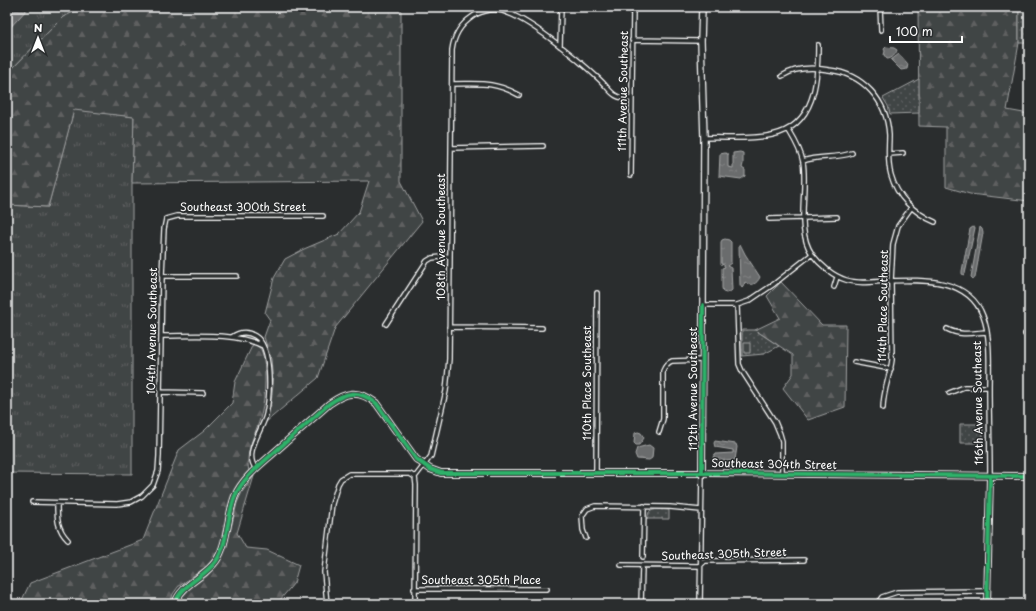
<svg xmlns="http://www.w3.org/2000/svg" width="1036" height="611" font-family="'Playpen Sans',sans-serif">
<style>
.grass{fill:url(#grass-tufts);stroke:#a0a2a2}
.forest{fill:url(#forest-firs);stroke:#a0a2a2}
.park{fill:url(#park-dots);stroke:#a0a2a2}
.pitch{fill:#414445;stroke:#a0a2a2}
.water{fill:url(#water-ripples);stroke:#a6a7a7}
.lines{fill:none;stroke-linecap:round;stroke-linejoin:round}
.street-casing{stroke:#fff;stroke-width:6}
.secondary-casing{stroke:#fff;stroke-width:8}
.street{stroke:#2a2d2e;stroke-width:3.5}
.secondary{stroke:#2a2d2e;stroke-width:5.5}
.cycleway-casing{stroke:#2a2d2e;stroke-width:6}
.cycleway{stroke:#2db169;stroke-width:4}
.labels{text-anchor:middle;stroke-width:3;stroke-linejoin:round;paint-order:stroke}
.street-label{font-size:11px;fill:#fff;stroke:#2a2d2e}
</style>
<defs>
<pattern id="grass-tufts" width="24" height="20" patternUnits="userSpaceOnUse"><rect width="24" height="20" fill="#414445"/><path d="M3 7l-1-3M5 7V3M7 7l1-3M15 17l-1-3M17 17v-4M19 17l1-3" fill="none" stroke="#5e6061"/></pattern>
<pattern id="forest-firs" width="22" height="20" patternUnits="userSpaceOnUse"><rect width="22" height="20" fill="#414445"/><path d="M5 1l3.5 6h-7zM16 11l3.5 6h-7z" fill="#5e6061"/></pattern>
<pattern id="park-dots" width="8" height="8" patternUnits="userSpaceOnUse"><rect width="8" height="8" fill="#414445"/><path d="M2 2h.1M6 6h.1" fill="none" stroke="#5e6061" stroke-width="1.8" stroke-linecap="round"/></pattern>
<pattern id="water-ripples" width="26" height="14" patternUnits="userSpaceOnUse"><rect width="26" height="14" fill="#6a6c6d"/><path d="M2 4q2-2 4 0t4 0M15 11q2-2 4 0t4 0" fill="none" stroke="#808283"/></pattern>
</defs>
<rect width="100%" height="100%" fill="#2a2d2e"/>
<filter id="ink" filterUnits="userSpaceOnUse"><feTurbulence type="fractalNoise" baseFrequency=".025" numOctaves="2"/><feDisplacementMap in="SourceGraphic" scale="8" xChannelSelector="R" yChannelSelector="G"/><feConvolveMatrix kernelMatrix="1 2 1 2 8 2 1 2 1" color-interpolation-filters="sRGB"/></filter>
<g filter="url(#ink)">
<path class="grass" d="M7,7H84L63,17L7,74Z
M74,109L134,117L132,183V474L7,473V205L48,207Z"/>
<path class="forest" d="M84,7H401V181L422,221L335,328L318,378L266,422L271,402L273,385L271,359L264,337L270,320L265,313L274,278L285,259L304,249L339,234L359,212L369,181L132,183L134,117L74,110L48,207L7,205V74L63,17Z
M918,7H1019V43L1007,110L1029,114V201L970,194L946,187V127L919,126Z
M781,282L822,325H846L845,407L808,420L783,388L793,374V355L755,330L780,318L767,296Z
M253,344C257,345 261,348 262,352C267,364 265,398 262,411C258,431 244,450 249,471L237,486L221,545L216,555L207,566L178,587L173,594L170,604H20L30,583L143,540L179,450L204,431L232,403L235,382Z
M254,476L237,533L246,548L267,550L299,565L294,583L280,600V604H177L184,592L207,576L220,561L227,544L237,503L242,492Z"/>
<path class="park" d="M1019,7H1029V43H1019Z
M919,79V113L890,114L888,106L883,98Z
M742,330H755L779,346L764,354L742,356Z
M960,424H983V443H960Z
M655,509L669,510V519H647L649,512Z"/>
<path class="pitch" d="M744,343H750V353H744Z"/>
<path class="water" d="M7,7H29L7,31Z
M886,47L894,48L897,50C896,54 892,59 887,59L884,55L885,51L884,49Z
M899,54L908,64L907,69L901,70L891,60Z
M740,152L743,153V164L742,168L745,170V176L741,179L719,176L720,154L725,153L728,154V167L733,168V153Z
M973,227L975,228L965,274L964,275L962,274V271L970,229Z
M980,227L982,229L983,233L975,278L973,279L971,277Z
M725,239L729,240L731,242V263L727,266L731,268L732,290L731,291L726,293L723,292L722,288V268L725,267L724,265L721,264V242L722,240Z
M740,244L745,254L760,277C757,284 751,287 745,282L743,287L742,288L740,285L739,246Z
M638,432L641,433L644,438L639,445H636L634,443L635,433Z
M715,441L736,444L737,447L735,460L715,462L713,457L715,454L733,453V450L715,447L714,443Z
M649,445L653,448L652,458L649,460L637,459L635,454L637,448Z"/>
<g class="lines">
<defs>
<path id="street" d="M880,7L881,30
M632,40L701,41
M560,46L561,7
M782,76C796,67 813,67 829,70C863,74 887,100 889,135C889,148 887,162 891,175C897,197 914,213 935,222
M452,84C480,84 493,81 519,95
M788,129C794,139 801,150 803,162C808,190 795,229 812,254C820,265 833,276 846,280C858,284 872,282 885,281C919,280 968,276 983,316C991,337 989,366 989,388C989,417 990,447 990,476
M704,138C726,137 750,140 772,135C815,126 818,81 818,45
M451,148L543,146
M889,154L903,153
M803,161C819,155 836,159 852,153
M631,175L633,7
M769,219L837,217
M162,276H237
M834,287L837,277
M703,305H737L749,301L774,284L812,254
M737,305L739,364L742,371L775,422L780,434L782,441V473
M386,324L427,261L432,258L450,256
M449,327L542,328
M947,329C960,336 973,333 986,332
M1025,334H1029
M161,336C193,336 235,332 263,346
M232,337C239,332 247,331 255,336C273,347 270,396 266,415C262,431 243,453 256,469
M854,362L891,369
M160,392L203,393
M949,393L964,387H989
M883,408C883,391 890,376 892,360L891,281L893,244L898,226L911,208
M659,432L663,419V371C665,366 667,363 672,361L703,360
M596,473L597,293
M415,477L431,456L446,391L449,359L452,50C454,35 460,25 472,17C478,12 490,9 498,10C524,14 579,60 599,79C612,91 611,98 631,99
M32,502L117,504L131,502L142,496L153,485L158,471L159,456L162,276L164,229L166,219L177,216H323
M57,503C57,518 57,529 68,540
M586,538L583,530L582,516L587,509L595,506L670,507L701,510
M643,557L644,506
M621,565L700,566L705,561L804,560
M414,589H547
M327,604L324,572L332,504L338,484L341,479L349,474H410L415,477
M415,604L416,485L415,477
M641,604L642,566
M700,604L702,473
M877,604L882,597L897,592L987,591"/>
<path id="secondary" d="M702,7L701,41L704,138L702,473
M175,604C180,585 205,577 216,561C228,544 227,516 235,496C243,477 263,463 278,449C295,434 312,419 329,404C346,392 358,389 376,403L416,459L430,469L441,473H702L1029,476
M987,604L990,476"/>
</defs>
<use href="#street" class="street-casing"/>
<use href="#secondary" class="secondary-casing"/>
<use href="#street" class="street"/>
<use href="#secondary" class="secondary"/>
<defs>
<path id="cycleway" d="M702,473L703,305
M175,604C180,585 205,577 216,561C228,544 227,516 235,496C243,477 263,463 278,449C295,434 312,419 329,404C346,392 358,389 376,403L416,459L430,469L441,473H702L1029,476
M987,604L990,476"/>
</defs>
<use href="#cycleway" class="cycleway-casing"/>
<use href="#cycleway" class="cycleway"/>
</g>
</g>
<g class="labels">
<g class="street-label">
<text transform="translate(623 91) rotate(-89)" y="4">111th Avenue Southeast</text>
<text x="243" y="211">Southeast 300th Street</text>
<text transform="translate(441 237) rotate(-90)" y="4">108th Avenue Southeast</text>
<text transform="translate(883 306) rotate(-89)" y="4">114th Place Southeast</text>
<text transform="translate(152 331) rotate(-89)" y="4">104th Avenue Southeast</text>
<text transform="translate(587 383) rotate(-90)" y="4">110th Place Southeast</text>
<text transform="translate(693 389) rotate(-90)" y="4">112th Avenue Southeast</text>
<text transform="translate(978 403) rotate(-91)" y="4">116th Avenue Southeast</text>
<text transform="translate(774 464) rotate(1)" y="4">Southeast 304th Street</text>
<text transform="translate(724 554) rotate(-2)" y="4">Southeast 305th Street</text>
<text x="481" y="584">Southeast 305th Place</text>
</g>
</g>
<rect width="1036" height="611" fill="none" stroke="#2a2d2e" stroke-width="24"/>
<rect x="12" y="12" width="1012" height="587" fill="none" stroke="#fff" stroke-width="1.5" filter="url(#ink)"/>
<g transform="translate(38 38)" stroke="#2a2d2e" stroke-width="3" paint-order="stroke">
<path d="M0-3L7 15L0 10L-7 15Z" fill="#ffffff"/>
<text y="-6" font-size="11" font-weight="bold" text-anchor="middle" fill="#ffffff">N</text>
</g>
<path d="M890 36v6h72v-6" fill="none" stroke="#ffffff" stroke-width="2"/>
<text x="896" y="36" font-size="12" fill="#ffffff" stroke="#2a2d2e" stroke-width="3" paint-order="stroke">100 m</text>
</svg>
